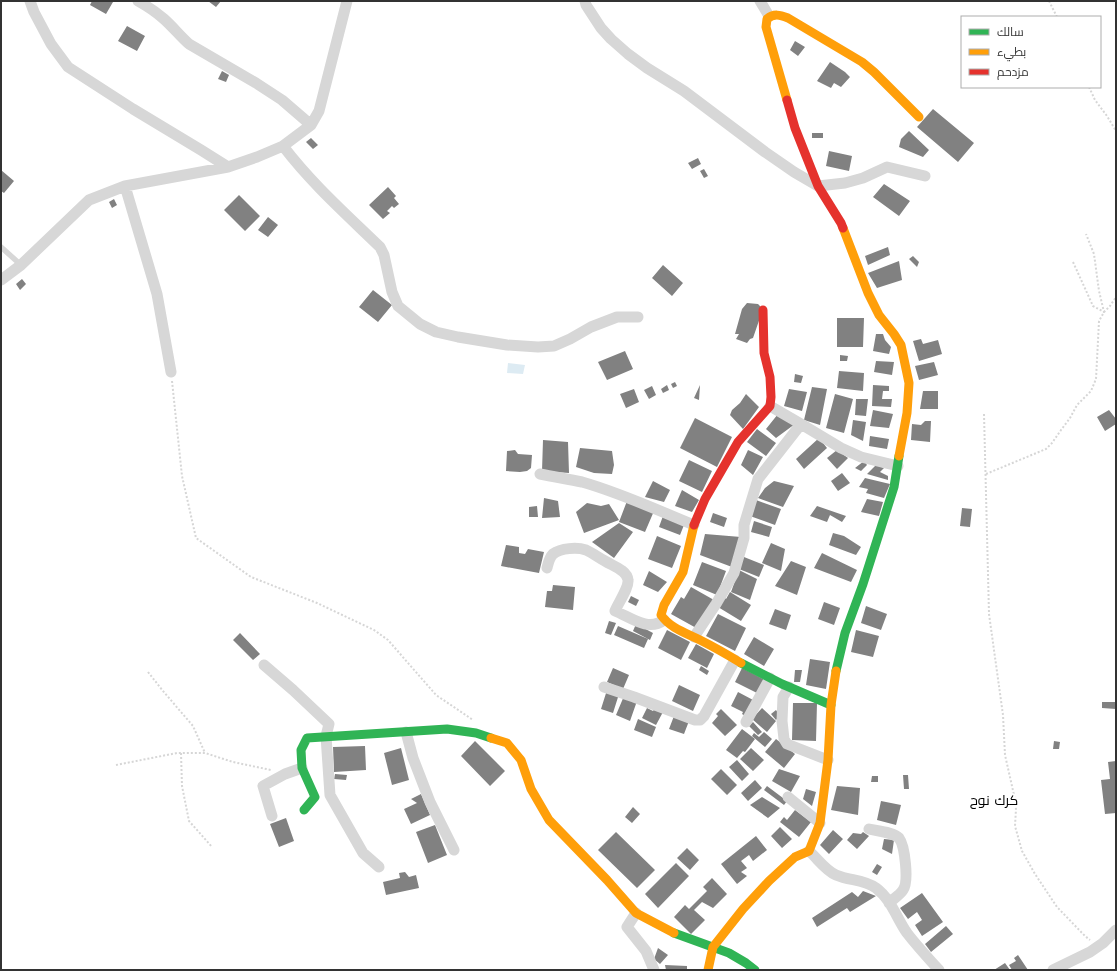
<svg xmlns="http://www.w3.org/2000/svg" width="1117" height="971" font-family="'Work Sans',Cairo,sans-serif">
<style>
.water{fill:#ddebf3}
.building{fill:#818181}
.lines{fill:none;stroke-linecap:round;stroke-linejoin:round}
.path{stroke:#d6d6d6;stroke-width:2;stroke-dasharray:2 2;stroke-linecap:butt}
.lane{stroke:#d7d7d7;stroke-width:5.5}
.street{stroke:#d7d7d7;stroke-width:11}
.fast{stroke:#30b455;stroke-width:9}
.slow{stroke:#ff9f0a;stroke-width:9}
.jam{stroke:#e5322d;stroke-width:9}
.labels{text-anchor:middle;stroke-width:4;stroke-linejoin:round;paint-order:stroke}
.quarter-label{font-size:14px;fill:#000;stroke:#fff}
</style>
<rect width="100%" height="100%" fill="#fff"/>
<path class="water" d="M508,363L525,365L523,374L507,373Z"/>
<path class="building" d="M92,1H110L113,2L106,14L90,5Z
M208,1H221L216,7Z
M127,26L145,36L137,51L118,41Z
M795,41L805,47L798,56L790,50Z
M830,62L845,72L850,77L841,87L834,83L831,88L817,81Z
M222,71L229,75L226,82L218,79Z
M933,109L974,143L958,162L917,127Z
M909,131L929,150L923,157L899,147L901,139Z
M812,133H823V138H812Z
M311,138L318,145L313,149L306,142Z
M829,151L852,156L849,171L826,166Z
M698,158L701,164L692,169L688,163Z
M704,169L708,176L704,178L700,171Z
M1,170L14,181L4,193L1,191Z
M884,184L910,201L899,216L873,197Z
M388,187L396,196L394,198L399,204L394,208L392,206L387,211L390,213L383,219L369,205Z
M239,195L260,216L245,231L224,210Z
M114,199L117,205L112,208L109,202Z
M268,217L278,225L268,237L258,230Z
M888,247L890,255L868,265L865,256Z
M913,256L919,262L917,267L909,259Z
M899,261L902,280L877,288L868,273Z
M663,265L683,283L672,296L652,278Z
M22,279L26,284L20,290L16,284Z
M373,290L392,305L378,322L359,307Z
M747,303L758,304L763,309L753,338L750,339L747,343L736,339L739,334H735L742,309Z
M837,318H864L863,347H837Z
M876,334H883L885,340L891,347L889,354L873,351Z
M921,339L923,344L938,340L942,354L919,361L913,341Z
M625,351L633,369L607,380L598,362Z
M840,355L848,356L847,361H840Z
M876,361L894,362L892,375L874,372Z
M934,362L938,375L919,380L915,366Z
M839,371L864,373L863,391L837,388Z
M795,374L803,376L801,383L794,382Z
M675,382L677,386L673,388L671,384Z
M667,385L669,390L663,393L661,389Z
M700,385L699,400L694,398Z
M873,385L889,386V391H883L882,399H892L891,407L872,406Z
M652,386L656,395L649,399L644,390Z
M812,387L827,389L820,425L804,420Z
M634,389L639,402L626,408L620,394Z
M789,389L807,392L802,411L784,406Z
M923,391H938V409H920Z
M746,394L759,407L743,429L730,415L732,410L740,403Z
M835,394L853,399L844,433L826,428Z
M856,399H868L866,416L855,415Z
M873,410L893,414L889,428L870,426Z
M1109,410L1116,419V424L1105,431L1097,417Z
M778,414L795,424L776,438L766,429Z
M695,418L732,437L717,467L680,448Z
M853,420L866,422L863,441L851,435Z
M925,421H931L930,442L911,440L912,424L921,425Z
M757,429L776,443L766,456L747,442Z
M870,436L889,439L887,449L869,446Z
M819,438L827,448L804,469L796,459Z
M543,440L568,442L569,473L542,471Z
M580,448L612,451L614,465L612,474L594,473L576,467Z
M515,450L518,454L532,455L531,468L527,471L520,472L506,471L507,451Z
M748,450L763,457L753,475L741,465Z
M837,450L848,458L837,469L827,458Z
M689,460L712,471L702,492L679,481Z
M864,461L867,465L861,471L855,468Z
M876,465L884,468L880,472L888,476V480L867,474Z
M842,473L850,483L838,491L831,481Z
M865,478L890,484L884,498L866,493L868,489L859,487Z
M653,481L670,490L664,502L645,497Z
M774,481L794,486L783,507L758,498L765,488Z
M682,490L699,500L692,512L675,506Z
M544,498L558,501L560,517L542,518Z
M867,499L883,502L879,516L861,512Z
M756,500L781,509L775,525L750,516Z
M627,501L654,511L645,532L619,522Z
M587,503L601,506L609,504L619,520L584,533L576,512Z
M537,506L538,517H529V507Z
M817,506L846,516L842,522L830,515L827,522L810,516Z
M962,508L972,509L970,527L960,526Z
M713,513L727,518L724,527L710,522Z
M663,516L684,525L680,535L659,527Z
M754,521L772,527L769,537L751,532Z
M619,523L633,532L614,558L592,542Z
M833,533L844,536L861,547L856,555L829,545Z
M705,534L741,537L732,567L700,555Z
M657,536L681,546L672,568L648,559Z
M771,543L785,549L781,571L762,563Z
M506,545L519,547V553L525,554L528,549L544,552L539,573L501,566Z
M822,553L857,570L851,582L814,568Z
M744,557L764,565L759,577L739,569Z
M791,561L806,567L797,595L775,586Z
M702,562L726,571L717,595L693,585Z
M739,570L757,579L750,600L731,592Z
M649,571L667,582L658,592L643,585Z
M553,585L575,587L573,610L545,607L547,591H552Z
M691,587L714,600L698,629L671,614L681,597L684,599Z
M730,592L751,605L741,621L718,607L724,597L726,599Z
M631,596L639,600L636,606L628,602Z
M824,602L840,608L834,625L818,619Z
M866,606L887,614L881,630L861,623Z
M775,609L791,615L786,630L769,624Z
M718,614L746,628L735,651L706,636Z
M609,621L616,623L611,635L605,633Z
M636,624L653,633L650,640L633,631Z
M618,626L648,639L644,648L614,635Z
M667,630L690,642L681,660L658,648Z
M856,630L879,636L873,657L851,652Z
M240,633L260,654L253,660L233,640Z
M754,637L774,649L764,666L744,654Z
M696,644L714,654L707,668L688,658Z
M810,659L830,662L826,689L806,685Z
M701,666L709,671L707,675L699,670Z
M613,668L629,675L623,689L607,682Z
M742,668L765,680L759,694L735,682Z
M795,670H802L800,682H794Z
M679,685L700,695L693,711L672,701Z
M607,690L619,694L613,713L601,709Z
M738,692L755,701L747,717L742,714L743,712L731,706Z
M624,696L637,701L630,721L616,715Z
M1102,702H1116V709L1102,708Z
M793,703H817L816,741L792,740Z
M647,708L653,711L655,708L663,712L656,725L642,718Z
M762,708L776,721L767,732L752,719Z
M721,709L737,725L725,736L712,723L718,716L716,714Z
M776,710L780,716L776,720L771,714Z
M674,716L689,721L684,734L669,729Z
M638,719L656,727L652,737L634,730Z
M753,722L762,732L758,735L749,726Z
M742,729L755,739L745,752L743,751L737,758L726,750Z
M764,732L772,739L765,747L752,736L754,733L759,737Z
M776,739L795,754L784,768L765,752Z
M475,741L505,771L490,786L461,756Z
M1054,741L1060,742L1059,749H1053Z
M365,746L366,770L334,772L333,747Z
M401,748L409,780L392,785L384,753Z
M751,748L764,760L753,771L740,759Z
M737,760L749,774L742,781L729,767Z
M1116,761V813L1105,814L1101,780L1110,779L1108,762Z
M721,769L737,785L727,795L711,779Z
M779,769L800,776L791,792L772,781Z
M335,774L347,775L346,780L334,779Z
M903,775H908L909,789H904Z
M872,776H878V782H871Z
M755,780L762,788L748,801L741,793Z
M767,786L787,801L784,805L764,790Z
M837,786L860,788L858,815L831,810Z
M806,789L816,792L812,806L803,799Z
M421,794L430,815L411,824L404,809L417,803L411,799Z
M762,797L780,808L768,818L750,805Z
M881,801L901,805L896,825L877,820Z
M633,807L640,814L632,823L625,817Z
M795,810L811,822L799,837L780,822L784,817L787,820Z
M286,818L294,841L279,847L270,824Z
M435,825L447,855L428,863L416,832Z
M780,827L792,839L782,848L771,836Z
M833,830L843,839L829,854L820,845Z
M616,832L655,870L637,888L598,850Z
M863,832L869,836L857,849L847,840L853,833L861,834Z
M756,836L767,850L753,861L749,855L741,861L747,868L741,872L747,876L737,884L721,864Z
M884,839L894,840L892,854L882,849Z
M687,848L699,860L690,870L677,858Z
M676,863L689,876L658,908L645,894Z
M877,864L882,867L877,875L872,872Z
M405,872L409,877L416,875L419,888L386,895L383,882L400,878L399,873Z
M712,878L727,894L713,908L702,902L694,910L705,920L691,934L674,917L685,905L689,909L707,891L703,887Z
M863,891L876,896L850,912L847,908L817,927L812,918L852,892L858,897Z
M922,893L943,922L922,936L915,925L922,920L917,912L908,919L900,908Z
M946,926L953,934L931,952L925,944Z
M658,948L668,955L660,964L654,959Z
M1018,955L1028,970H1012L1009,965L1016,961L1014,958Z
M1005,963L1010,970H994Z
M665,965L687,966V970H666Z"/>
<g class="lines">
<path class="path" d="M1049,1L1057,17
M1089,87L1095,100L1107,116L1116,131
M1073,262L1093,306L1104,312L1099,291L1094,254L1086,234
M172,381L182,476L196,538L251,577L317,603L374,630L388,640L436,695L473,720
M984,414L989,614L1003,715L1005,755L1014,795L1016,809L1015,826L1022,851L1035,874L1057,907L1085,936L1090,940
M986,474L1046,449L1052,443L1061,430L1070,418L1077,405L1091,391L1096,379L1099,321L1104,312L1110,306L1116,297
M148,672L163,691L193,726L205,753
M181,753L182,786L189,821L212,847
M116,765L177,753H205L233,762L271,770"/>
<path class="lane" d="M1,247L21,265"/>
<path class="street" d="M30,1L34,12L51,44L68,67L133,109L201,150L228,167
M138,1C147,6 156,12 164,19C173,27 180,36 189,44L256,83L282,100L311,125
M585,1L586,5L601,28L611,39L628,54L647,68L684,91L765,152L794,172L818,186L845,183L863,178L887,167L925,176
M760,1L769,16
M283,146C312,184 346,214 380,247L384,255L392,292L398,306L420,324L436,332L458,337L507,345L538,347L554,346L570,339L591,327L617,317H638
M125,186L157,294L171,372
M1,280L21,265L89,200L125,186L228,167L257,157L283,146L311,125L319,111L347,1
M801,424L841,448L861,457L898,466
M540,474C554,477 568,479 582,482C621,493 657,510 694,525
M547,568C548,564 549,558 553,554C561,548 577,547 586,550C593,553 599,558 605,561C613,566 627,570 628,580C629,588 618,603 615,611C630,617 648,632 664,620
M694,637L716,604L734,573L744,538V525L758,479L801,424L770,406
M264,665L293,690L329,724L326,736L330,795L363,853L379,867
M604,687L634,697L695,720H700L704,716L735,660
M789,687L783,697L782,721L784,739L787,744L828,760
M746,722L770,678
M406,732L413,758L430,802L454,850
M788,797L820,823
M272,816L263,786L285,774L302,768
M869,829C877,831 893,832 899,838C905,846 909,882 903,890C900,895 893,899 889,903
M809,851C818,859 825,870 836,875C850,881 863,879 876,888C891,899 897,919 907,933C917,946 928,958 939,970
M636,913L627,927L646,951L654,970
M1053,970L1090,952L1103,943L1116,930"/>
<path class="fast" d="M741,663L782,684L831,705
M836,671L845,633L863,584L894,487L899,456
M304,810L315,797L302,768L301,750L307,738L447,729L476,733L491,738
M674,933L729,953L746,963L755,970"/>
<path class="slow" d="M787,100L766,27L767,19C774,13 780,15 788,18L862,62L874,72L919,117
M843,228L868,293L879,315L894,334L901,345L909,383L907,413L899,456
M694,525L683,572L664,605L661,615C670,628 686,633 700,640C714,647 728,655 741,663
M491,738L507,743L521,760L531,789L549,820L607,880L636,913L674,933
M708,970L713,947L743,909L769,881L795,857L809,851L820,823L828,760L831,705L836,671"/>
<path class="jam" d="M787,100L795,128L818,186L841,223L843,228
M694,525L705,499L738,442L770,406L771,397L770,377L764,353L763,310"/>
</g>
<g class="labels">
<g class="quarter-label">
<text x="994" y="805">كرك نوح</text>
</g>
</g>
<rect width="1117" height="971" fill="none" stroke="#333333" stroke-width="4"/>
<rect x="961" y="16" width="140" height="72" fill="#ffffff" stroke="#adadad"/>
<rect x="969" y="29" width="20" height="6" fill="#30b455" stroke="#adadad"/>
<text x="997" y="36" font-size="12" fill="#333333">سالك</text>
<rect x="969" y="49" width="20" height="6" fill="#ff9f0a" stroke="#adadad"/>
<text x="997" y="56" font-size="12" fill="#333333">بطيء</text>
<rect x="969" y="69" width="20" height="6" fill="#e5322d" stroke="#adadad"/>
<text x="997" y="76" font-size="12" fill="#333333">مزدحم</text>
</svg>
